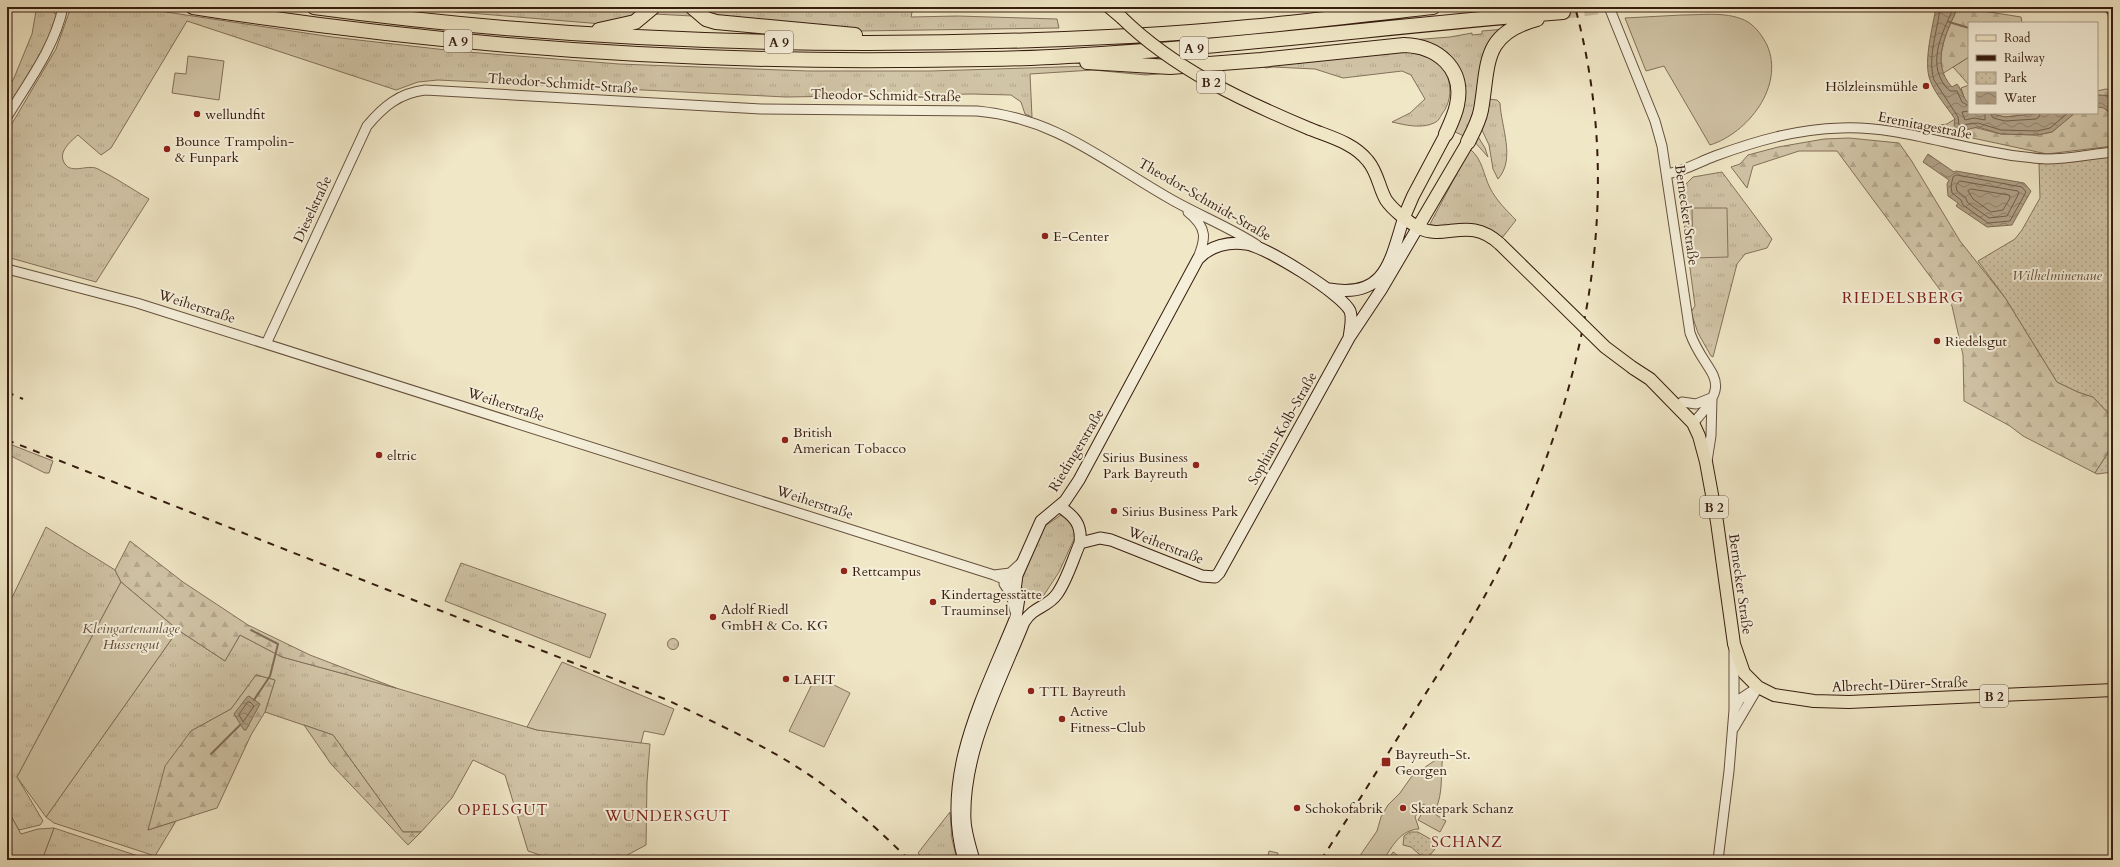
<svg xmlns="http://www.w3.org/2000/svg" width="2120" height="867" font-family="Cardo,serif">
<style>
.grass{fill:url(#grass-tufts);stroke:#84715b}
.forest{fill:url(#forest-firs);stroke:#84715b}
.park{fill:url(#park-dots);stroke:#84715b}
.garden{fill:#d1c5a7;stroke:#84715b}
.water{fill:url(#water-waves);stroke:#806d58}
.lines{fill:none;stroke-linecap:round;stroke-linejoin:round}
.shore{stroke:#74604c;stroke-width:1}
.stream{stroke:#806d58;stroke-width:2}
.motorway-tunnel{stroke:#cbbfa1;stroke-width:14;stroke-dasharray:14 7;stroke-linecap:butt}
.tertiary-casing{stroke:#65503d;stroke-width:11}
.secondary-casing{stroke:#371d0f;stroke-width:13}
.primary-casing{stroke:#371d0f;stroke-width:14}
.motorway-casing{stroke:#371d0f;stroke-width:16}
.tertiary{stroke:#f5efda;stroke-width:9}
.secondary{stroke:#f5efda;stroke-width:11}
.primary{stroke:#f0e7c6;stroke-width:12}
.motorway{stroke:#f0e7c6;stroke-width:14}
.rail{stroke:#371d0f;stroke-width:2;stroke-dasharray:7 7;stroke-linecap:butt}
.primary-bridge-casing{stroke:#371d0f;stroke-width:14;stroke-linecap:butt}
.primary-bridge{stroke:#f0e7c6;stroke-width:12}
.poi-dot{fill:#8f2418;stroke:#f5efda;stroke-width:1.5}
.labels{text-anchor:middle;stroke-width:4;stroke-linejoin:round;paint-order:stroke}
.shield{fill:#f5efda;stroke:#705c4c;stroke-width:1}
.shield-label{font-size:13px;font-weight:bold;fill:#371d0f}
.street-label{font-size:14px;fill:#371d0f;stroke:#f5efda}
.poi-label{font-size:14px;fill:#371d0f;stroke:#f5efda;text-anchor:start}
.park-label{font-size:14px;font-style:italic;fill:#654f3d;stroke:#f5efda}
.neighbourhood-label{font-size:15px;letter-spacing:1px;fill:#7a1f14;stroke:#f5efda}
.quarter-label{font-size:16px;letter-spacing:1px;fill:#7a1f14;stroke:#f5efda}
</style>
<defs>
<pattern id="grass-tufts" width="24" height="20" patternUnits="userSpaceOnUse"><rect width="24" height="20" fill="#d1c5a7"/><path d="M3 7l-1-3M5 7V3M7 7l1-3M15 17l-1-3M17 17v-4M19 17l1-3" fill="none" stroke="#b4a98f"/></pattern>
<pattern id="forest-firs" width="22" height="20" patternUnits="userSpaceOnUse"><rect width="22" height="20" fill="#d1c5a7"/><path d="M5 1l3.5 6h-7zM16 11l3.5 6h-7z" fill="#b4a98f"/></pattern>
<pattern id="park-dots" width="8" height="8" patternUnits="userSpaceOnUse"><rect width="8" height="8" fill="#d1c5a7"/><path d="M2 2h.1M6 6h.1" fill="none" stroke="#b4a98f" stroke-width="1.8" stroke-linecap="round"/></pattern>
<pattern id="water-waves" width="16" height="10" patternUnits="userSpaceOnUse"><rect width="16" height="10" fill="#b1a288"/><path d="M0 5q4-4 8 0t8 0" fill="none" stroke="#91836e"/></pattern>
</defs>
<rect width="100%" height="100%" fill="#f0e7c6"/>
<filter id="stains"><feTurbulence type="fractalNoise" baseFrequency=".005" numOctaves="4"/><feColorMatrix values="0 0 0 0 .2 0 0 0 0 .09 0 0 0 0 .02 0 0 0 .5 -.17"/></filter>
<radialGradient id="worn" r=".72"><stop offset=".6" stop-color="#630" stop-opacity="0"/><stop offset="1" stop-color="#630" stop-opacity=".3"/></radialGradient>
<path class="grass" d="M18,7H55L54,13L57,14L46,45L7,110V90L14,78L32,34L36,11Z
M71,7H133L332,37L455,51L619,64L808,71H931L1091,66L1168,73L1146,75L1093,70L1030,74L1032,117L1025,114L1021,102L1011,95L972,94L786,97L438,80L418,82L396,90L187,21L111,148L101,155L78,135C71,141 60,150 63,160C69,177 87,163 98,169C116,178 132,189 149,199L96,282L7,257V132L56,49Z
M397,7H646L628,19L602,24Z
M658,7H686L692,16L654,14Z
M699,7H913L911,17L957,16L1057,19L1059,28L859,31L728,19L709,14Z
M1506,29L1481,66L1475,108L1466,137L1453,131L1450,58L1385,42L1450,37L1472,33V35L1482,34V31Z
M1399,50C1408,51 1418,52 1426,55C1450,63 1457,95 1442,114C1440,117 1439,121 1434,123C1421,129 1405,125 1392,122L1410,113L1425,99L1411,75L1402,71L1343,78L1315,69L1273,67L1266,68L1256,63Z
M1969,57V85L1953,67Z
M1487,99L1497,100L1500,103C1501,127 1516,159 1498,179L1493,169L1489,145L1482,130L1481,125Z
M1477,135L1485,148L1488,157L1474,141Z
M1470,149C1483,160 1483,174 1490,188C1496,200 1507,211 1516,220L1502,238C1476,213 1454,235 1430,224Z
M1722,172L1772,239L1767,248L1745,254L1737,264L1713,357L1711,356L1698,333L1691,312L1695,306L1683,215L1684,186L1693,177Z
M7,443L53,461L49,473H45L7,454Z
M1061,515L1069,517L1076,535L1059,572L1044,595L1034,598L1026,593L1021,586L1022,578L1045,526Z
M46,527L115,570L121,582L17,777L43,821L40,825L19,830L7,809V608Z
M461,563L606,614L590,658L445,601Z
M178,630L225,661L240,635L282,657L396,688L537,730L650,744L647,782L646,845L618,860H555L528,851L505,775L473,760L452,798L421,832H403L333,735L265,712L275,680L256,675L231,709L191,731L148,830L176,821L155,856L54,823L46,817Z
M667.5 644a5.5 5.5 0 1 1 11 0a5.5 5.5 0 1 1-11 0Z
M950,812L952,839L957,860H925L918,853Z
M54,828L150,860H42Z"/>
<path class="forest" d="M1958,7L2021,17L2022,23H1969V57L1942,74C1937,50 1948,29 1958,7Z
M1969,85V104L1965,100L1961,88Z
M2106,89L2113,91V96L2097,95V91Z
M2097,107H2103L2112,116L2113,146L2047,154L1935,130L1934,126L1947,124L1955,119L1965,130L1973,127L2001,134L2037,135L2052,132L2074,113H2097Z
M1988,113H2043L2005,117Z
M1849,138L1899,143L1911,160L1960,241L2006,299L2057,382L2078,392L2093,397L2113,418V445L2095,473L2023,436L2010,426L1964,401L1963,355L1952,306L1837,151H1799L1753,166L1747,188L1731,167L1740,164L1748,155L1778,147L1824,139Z
M130,541L183,582L248,625L310,655L396,688L282,657L240,635L225,661L178,630L121,582L115,570Z
M256,675L275,680L265,712L251,735L217,808L148,830L165,766L191,731L231,709Z
M304,725L333,735L403,832H421L408,845L331,764Z"/>
<path class="park" d="M2113,156V418L2093,397L2078,392L2057,382L2006,299L1978,261L2015,239L2022,230L2040,198L2039,164Z
M2113,445V472L2097,474L2095,473Z
M1410,832H1418L1439,844L1426,860L1411,847L1403,845L1404,836Z"/>
<path class="garden" d="M1682,15C1703,15 1729,11 1748,22C1756,27 1763,37 1767,45C1785,86 1748,133 1710,145L1664,66L1646,71L1625,18Z
M188,56L224,61L219,100L172,93L175,73L186,74Z
M1692,208H1727L1728,257L1693,258Z
M121,582L178,630L46,817L17,777Z
M562,662L674,709L664,735L644,731L641,743L537,730L527,727Z
M816,676L850,693L824,747L789,731Z
M1443,755C1440,774 1444,792 1435,811L1423,804L1415,817L1419,829C1400,830 1393,846 1383,860H1362L1359,857L1377,831L1381,817L1388,805L1400,793L1412,776Z
M1425,808L1446,821L1440,832L1418,820Z
M7,809L21,834L38,829L54,828L42,860H7Z
M1269,851L1278,853L1277,860H1267Z
M1393,852L1404,860H1388Z"/>
<path class="water" d="M1936,7H1958C1946,33 1930,63 1952,87L1957,84C1962,90 1963,98 1969,104V113H1988L2005,117L2043,113H2075L2052,132L2037,135L2001,134L1978,127L1965,130L1956,128L1954,125L1955,119C1947,107 1935,94 1930,80C1923,62 1933,26 1936,7Z
M2097,95L2113,96V120C2111,111 2105,107 2097,107Z
M1928,154L1954,172L1956,171L2024,183L2031,191L2012,225L1987,227L1956,206L1958,203L1948,196L1947,184L1949,180L1923,162Z
M249,696L260,704L246,730H244L234,714L247,697Z"/>
<g class="lines">
<path class="shore" d="M1940,7C1938,31 1927,56 1934,80L1958,117L1959,125L1978,123L2001,130L2037,131L2050,128L2068,113
M1954,7C1942,33 1924,67 1950,91H1957L1962,102L1969,106
M1969,111L1962,112L1965,120L1974,118L1985,120V113
M1990,113L1993,118L2005,121L2036,119L2039,117L2040,113
M1957,175L2022,187L2026,192L2010,221L1988,223L1963,205L1961,200L1952,193L1951,186L1953,177Z
M1960,181L2018,191L2019,193L2007,216L1989,218L1968,203L1965,197L1957,191L1956,186Z
M1971,189L2009,195L2010,198L2003,210L1991,212L1973,199L1968,191Z
M248,702H250L254,706L243,722L239,715Z"/>
<path class="stream" d="M2103,7L2113,21
M1949,22L1969,28
M251,630L278,644L270,676L254,700
M211,754L240,725"/>
<path class="motorway-tunnel" d="M1563,12L1601,7"/>
<defs>
<path id="tertiary" d="M1609,7L1655,121L1662,146L1690,333C1706,377 1737,377 1693,423
M7,117C28,82 55,47 63,7
M1667,174C1684,171 1699,162 1715,156C1756,141 1797,129 1841,128C1891,126 1938,142 1987,151C2006,155 2028,158 2047,159C2069,159 2091,154 2113,152
M1188,212C1208,228 1206,239 1197,260
M7,269L137,303L994,575L1008,581L1015,590
M266,344L367,126C383,107 399,93 425,90L761,109L977,111C1057,118 1106,163 1174,201C1201,216 1231,228 1257,245
M1682,402L1696,404L1711,398
M1707,461L1711,436L1712,398
M994,575L1010,573L1021,563
M1004,584L1011,594L1015,612
M1734,709V649
M1734,728L1757,689
M1718,860L1729,771L1734,710L1740,699L1758,687"/>
<path id="secondary" d="M1329,289C1386,299 1390,261 1404,217
M1080,543L1100,538L1111,540L1202,576L1215,577L1219,573L1349,338L1381,290L1418,227
M964,860C939,775 985,694 1016,617L1019,598L1015,590L1017,575L1041,521L1065,501L1079,480L1198,259C1210,246 1229,241 1246,244C1265,246 1342,294 1350,311C1353,319 1350,329 1349,338
M974,860C970,847 966,834 965,821C962,752 999,685 1024,622C1034,606 1047,608 1057,594C1067,580 1073,559 1080,543C1082,524 1074,516 1059,506"/>
<path id="primary" d="M1109,7L1122,18
M1310,129C1330,137 1354,143 1368,161C1378,173 1379,188 1386,200C1393,210 1408,222 1419,228C1446,241 1469,215 1500,244
M1404,217L1413,196L1446,134
M1418,227L1468,142
M1633,368L1650,379L1693,423L1699,436L1706,462L1717,522L1734,644L1744,673L1758,687L1774,695L1814,701L1849,702L2113,690"/>
<path id="motorway" d="M193,7C428,44 665,62 902,60C957,59 1013,60 1068,56C1233,47 1398,25 1563,12
M314,7C584,44 858,50 1130,36C1231,31 1332,18 1433,7
M692,7L706,19L716,22L855,35
M599,30L635,22L653,7
M1087,62L1170,67L1261,60L1404,45C1437,46 1465,68 1457,105C1455,115 1450,125 1446,134
M1468,142C1473,132 1479,121 1481,110C1489,65 1481,34 1537,19"/>
</defs>
<use href="#tertiary" class="tertiary-casing"/>
<use href="#secondary" class="secondary-casing"/>
<use href="#primary" class="primary-casing"/>
<use href="#motorway" class="motorway-casing"/>
<use href="#tertiary" class="tertiary"/>
<use href="#secondary" class="secondary"/>
<use href="#primary" class="primary"/>
<use href="#motorway" class="motorway"/>
<path class="rail" d="M7,392L23,399
M7,440L665,699C705,718 745,736 784,759C830,786 871,822 909,860
M1321,860C1352,812 1382,763 1412,715C1445,663 1479,611 1506,555C1587,383 1626,194 1575,7"/>
<defs>
<path id="primary-bridge" d="M1122,18C1174,69 1243,101 1310,129
M1500,244L1605,347L1633,368"/>
</defs>
<use href="#primary-bridge" class="primary-bridge-casing"/>
<use href="#primary-bridge" class="primary-bridge"/>
</g>
<g class="poi-dot">
<circle cx="1926" cy="86" r="4"/>
<circle cx="197" cy="114" r="4"/>
<circle cx="167" cy="149" r="4"/>
<circle cx="1045" cy="236" r="4"/>
<circle cx="1937" cy="341" r="4"/>
<circle cx="785" cy="440" r="4"/>
<circle cx="379" cy="455" r="4"/>
<circle cx="1196" cy="465" r="4"/>
<circle cx="1114" cy="511" r="4"/>
<circle cx="844" cy="571" r="4"/>
<circle cx="933" cy="602" r="4"/>
<circle cx="713" cy="617" r="4"/>
<circle cx="786" cy="679" r="4"/>
<circle cx="1031" cy="691" r="4"/>
<circle cx="1062" cy="719" r="4"/>
<rect x="1381" y="757" width="10" height="10" rx="2"/>
<circle cx="1297" cy="808" r="4"/>
<circle cx="1403" cy="808" r="4"/>
</g>
<g class="labels">
<g class="shield">
<rect x="444" y="30" width="28" height="22" rx="3"/>
<rect x="765" y="31" width="28" height="22" rx="3"/>
<rect x="1180" y="37" width="28" height="22" rx="3"/>
<rect x="1197" y="71" width="28" height="22" rx="3"/>
<rect x="1700" y="496" width="28" height="22" rx="3"/>
<rect x="1980" y="685" width="28" height="22" rx="3"/>
</g>
<g class="shield-label">
<text x="458" y="46">A 9</text>
<text x="779" y="47">A 9</text>
<text x="1194" y="53">A 9</text>
<text x="1211" y="87">B 2</text>
<text x="1714" y="512">B 2</text>
<text x="1994" y="701">B 2</text>
</g>
<g class="street-label">
<text transform="translate(563 83) rotate(4)" y="5">Theodor-Schmidt-Straße</text>
<text transform="translate(886 95) rotate(1)" y="5">Theodor-Schmidt-Straße</text>
<text transform="translate(1925 125) rotate(11)" y="5">Eremitagestraße</text>
<text transform="translate(1205 199) rotate(30)" y="5">Theodor-Schmidt-Straße</text>
<text transform="translate(312 209) rotate(-65)" y="5">Dieselstraße</text>
<text transform="translate(1687 215) rotate(82)" y="5">Bernecker Straße</text>
<text transform="translate(197 306) rotate(18)" y="5">Weiherstraße</text>
<text transform="translate(506 404) rotate(18)" y="5">Weiherstraße</text>
<text transform="translate(1282 428) rotate(-61)" y="5">Sophian-Kolb-Straße</text>
<text transform="translate(1076 450) rotate(-59)" y="5">Riedingerstraße</text>
<text transform="translate(815 502) rotate(18)" y="5">Weiherstraße</text>
<text transform="translate(1166 545) rotate(21)" y="5">Weiherstraße</text>
<text transform="translate(1741 584) rotate(82)" y="5">Bernecker Straße</text>
<text transform="translate(1900 684) rotate(-2)" y="5">Albrecht-Dürer-Straße</text>
</g>
<g class="poi-label">
<text x="1918" y="91" text-anchor="end">Hölzleinsmühle</text>
<text x="205" y="119">wellundfit</text>
<text x="175" y="146">Bounce Trampolin-<tspan x="175" dy="16">&amp; Funpark</tspan></text>
<text x="1053" y="241">E-Center</text>
<text x="1945" y="346">Riedelsgut</text>
<text x="793" y="437">British<tspan x="793" dy="16">American Tobacco</tspan></text>
<text x="387" y="460">eltric</text>
<text x="1188" y="462" text-anchor="end">Sirius Business<tspan x="1188" dy="16">Park Bayreuth</tspan></text>
<text x="1122" y="516">Sirius Business Park</text>
<text x="852" y="576">Rettcampus</text>
<text x="941" y="599">Kindertagesstätte<tspan x="941" dy="16">Trauminsel</tspan></text>
<text x="721" y="614">Adolf Riedl<tspan x="721" dy="16">GmbH &amp; Co. KG</tspan></text>
<text x="794" y="684">LAFIT</text>
<text x="1039" y="696">TTL Bayreuth</text>
<text x="1070" y="716">Active<tspan x="1070" dy="16">Fitness-Club</tspan></text>
<text x="1395" y="759">Bayreuth-St.<tspan x="1395" dy="16">Georgen</tspan></text>
<text x="1305" y="813">Schokofabrik</text>
<text x="1411" y="813">Skatepark Schanz</text>
</g>
<g class="park-label">
<text x="2057" y="280">Wilhelminenaue</text>
<text x="131" y="633">Kleingartenanlage<tspan x="131" dy="16">Hussengut</tspan></text>
</g>
<g class="neighbourhood-label">
<text x="503" y="815">OPELSGUT</text>
<text x="668" y="821">WUNDERSGUT</text>
<text x="1467" y="847">SCHANZ</text>
</g>
<g class="quarter-label">
<text x="1903" y="303">RIEDELSBERG</text>
</g>
</g>
<rect width="2120" height="867" fill="none" stroke="#f0e7c6" stroke-width="24"/>
<rect x="8" y="8" width="2104" height="851" fill="none" stroke="#371d0f" stroke-width="2"/>
<rect x="12" y="12" width="2096" height="843" fill="none" stroke="#371d0f"/>
<rect x="1968" y="22" width="130" height="92" fill="#f5efda" stroke="#a99b89"/>
<rect x="1976" y="35" width="20" height="6" fill="#f0e7c6" stroke="#a99b89"/>
<text x="2004" y="42" font-size="12" fill="#371d0f">Road</text>
<rect x="1976" y="55" width="20" height="6" fill="#371d0f" stroke="#a99b89"/>
<text x="2004" y="62" font-size="12" fill="#371d0f">Railway</text>
<rect x="1976" y="72" width="20" height="12" fill="url(#park-dots)" stroke="#a99b89"/>
<text x="2004" y="82" font-size="12" fill="#371d0f">Park</text>
<rect x="1976" y="92" width="20" height="12" fill="url(#water-waves)" stroke="#a99b89"/>
<text x="2004" y="102" font-size="12" fill="#371d0f">Water</text>
<rect width="100%" height="100%" filter="url(#stains)"/>
<rect width="100%" height="100%" fill="url(#worn)"/>
</svg>
